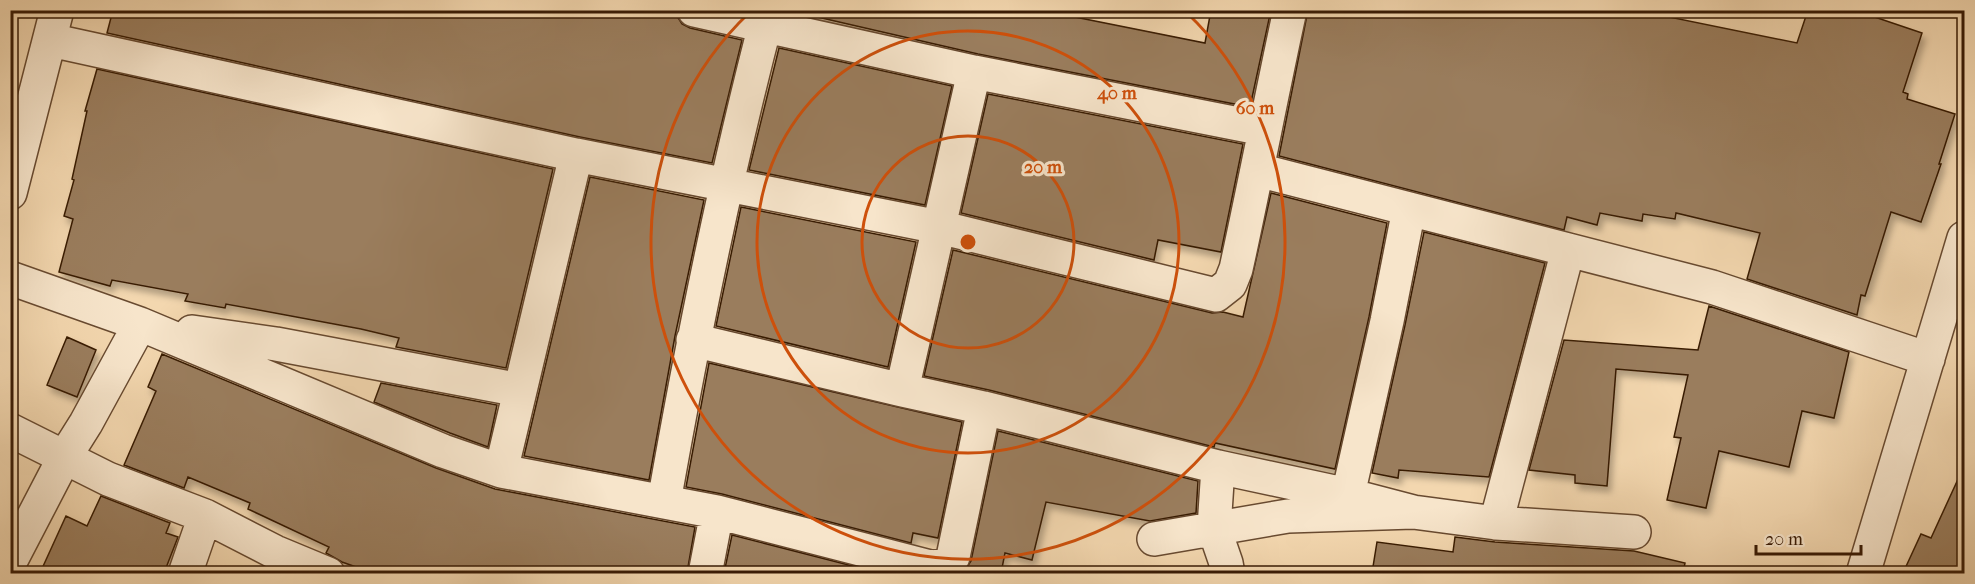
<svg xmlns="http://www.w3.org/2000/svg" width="1975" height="584" font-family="'IM FELL French Canon',serif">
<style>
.building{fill:#9a7d5d;stroke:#391b05;stroke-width:1.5;filter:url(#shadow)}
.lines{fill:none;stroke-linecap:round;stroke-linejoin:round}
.minor-casing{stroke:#684a30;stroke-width:36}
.minor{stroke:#f7e5cb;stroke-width:33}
.ring{fill:none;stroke:#ce500b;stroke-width:3}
.centre{fill:#ce500b;stroke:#f7e5cb;stroke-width:3}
.ring-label{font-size:18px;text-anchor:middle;font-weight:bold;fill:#ce500b;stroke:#f7e5cb;stroke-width:6;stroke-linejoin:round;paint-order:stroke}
</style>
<defs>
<filter id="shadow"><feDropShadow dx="3.5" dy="6" stdDeviation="3" flood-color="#0004"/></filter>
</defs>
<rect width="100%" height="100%" fill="#f3d7af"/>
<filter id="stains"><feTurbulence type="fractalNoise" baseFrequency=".00333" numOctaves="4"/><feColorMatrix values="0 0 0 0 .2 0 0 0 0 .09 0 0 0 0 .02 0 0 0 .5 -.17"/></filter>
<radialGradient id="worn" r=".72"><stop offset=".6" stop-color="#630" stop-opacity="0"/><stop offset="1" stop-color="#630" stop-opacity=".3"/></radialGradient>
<path class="building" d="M113,10H654L677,16L682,24L690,28L742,40L712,163L580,137L107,33Z
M787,10H1040L1205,43L1211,10H1271L1250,107L978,54Z
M1308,10H1671L1669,17L1797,43L1808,10H1854L1922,33L1903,92L1908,94L1907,99L1955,114L1939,164H1941L1921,222L1891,212L1865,296L1861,295L1857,315L1747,279L1760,233L1676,213L1675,219L1643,214L1642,221L1600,213L1597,225L1567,217L1564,230L1279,156Z
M779,48L952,86L925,205L749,170Z
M97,69L553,169L506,368L396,347L399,338L361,329L226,304L225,308L185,301L188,294L112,280L110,286L59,272L73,219L64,216L74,180L72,179L87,111H85Z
M988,94L1243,144L1221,252L1158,240L1154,260L961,213Z
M590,177L704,200L675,336L649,480L524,456Z
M1271,193L1387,223L1369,317L1335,469L1215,443L1214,447L989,390L924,376L953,250L1212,313L1223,312L1243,317Z
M741,207L916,242L888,367L716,326Z
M1424,232L1545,263L1489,477L1399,470L1398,478L1372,473L1405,325Z
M1709,306L1849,352L1834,418L1802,411L1789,467L1719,451L1706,508L1667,500L1681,438L1674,437L1688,375L1616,369L1607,486L1575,483V475L1529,470L1564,340L1698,350Z
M67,337L96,350L77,397L47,385Z
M162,354L436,468L495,489L695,527L687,573H373L342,562L326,553L329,547L248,509L250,503L188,477L184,488L124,465L156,391L148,387Z
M709,363L962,422L938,538L913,533L911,543L722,494L686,487Z
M381,383L497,405L488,447L450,433L374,402Z
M998,431L1198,481L1196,513L1150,521L1046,502L1032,560L1005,553L1001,573H963L971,561Z
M1965,464V573H1903L1921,534L1931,538Z
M101,496L170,523L166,533L178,537L164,573H40L66,516L87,526Z
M732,535L880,573H724Z
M1455,537L1495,542L1634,551L1685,563L1683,573H1372L1377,542L1453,552Z"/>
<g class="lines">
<defs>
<path id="minor" d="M694,10L974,72L1264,129
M50,40L576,155
M1258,170L1712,287L1928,359
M10,193L57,10
M10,278L140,324L443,451L501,471L717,512L930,567L946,565L953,557L984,408
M192,332L276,344L520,390
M693,340L902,390L984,408L1218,467L1348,495L1413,512
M902,390L974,72
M10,430L108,479L205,516L275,552L328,574
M1218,467L1214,528L1226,563L1228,574
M501,471L576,155L939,227L1216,295L1230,284L1236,269C1255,183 1271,97 1290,10
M1348,495L1387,321L1409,209
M664,502C693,337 726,173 769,10
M1496,523L1568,250
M1154,539L1288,516L1413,512L1496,523L1634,532
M10,562L64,458L86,423L140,324
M185,574L205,516
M705,574L717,512
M1863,574L1964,238"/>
</defs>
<use href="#minor" class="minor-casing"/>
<use href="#minor" class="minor"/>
</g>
<g class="ring">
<circle cx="968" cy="242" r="106"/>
<circle cx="968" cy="242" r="211"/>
<path d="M1186 12A317 317 0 1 1 750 12"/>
</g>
<circle cx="968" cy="242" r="9" class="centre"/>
<g class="ring-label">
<text x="1117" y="99">40 m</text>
<text x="1255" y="114">60 m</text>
<text x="1043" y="173">20 m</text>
</g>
<rect width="1975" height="584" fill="none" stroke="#f3d7af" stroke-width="36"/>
<rect x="12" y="12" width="1951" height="560" fill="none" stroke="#391b05" stroke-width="3"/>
<rect x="18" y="18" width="1939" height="548" fill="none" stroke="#391b05" stroke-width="1.5"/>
<path d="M1756 545v9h105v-9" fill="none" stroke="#391b05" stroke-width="3"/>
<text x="1765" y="545" font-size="18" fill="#391b05" stroke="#f7e5cb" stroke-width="4.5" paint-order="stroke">20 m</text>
<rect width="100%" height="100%" filter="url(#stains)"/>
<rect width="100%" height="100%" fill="url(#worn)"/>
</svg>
